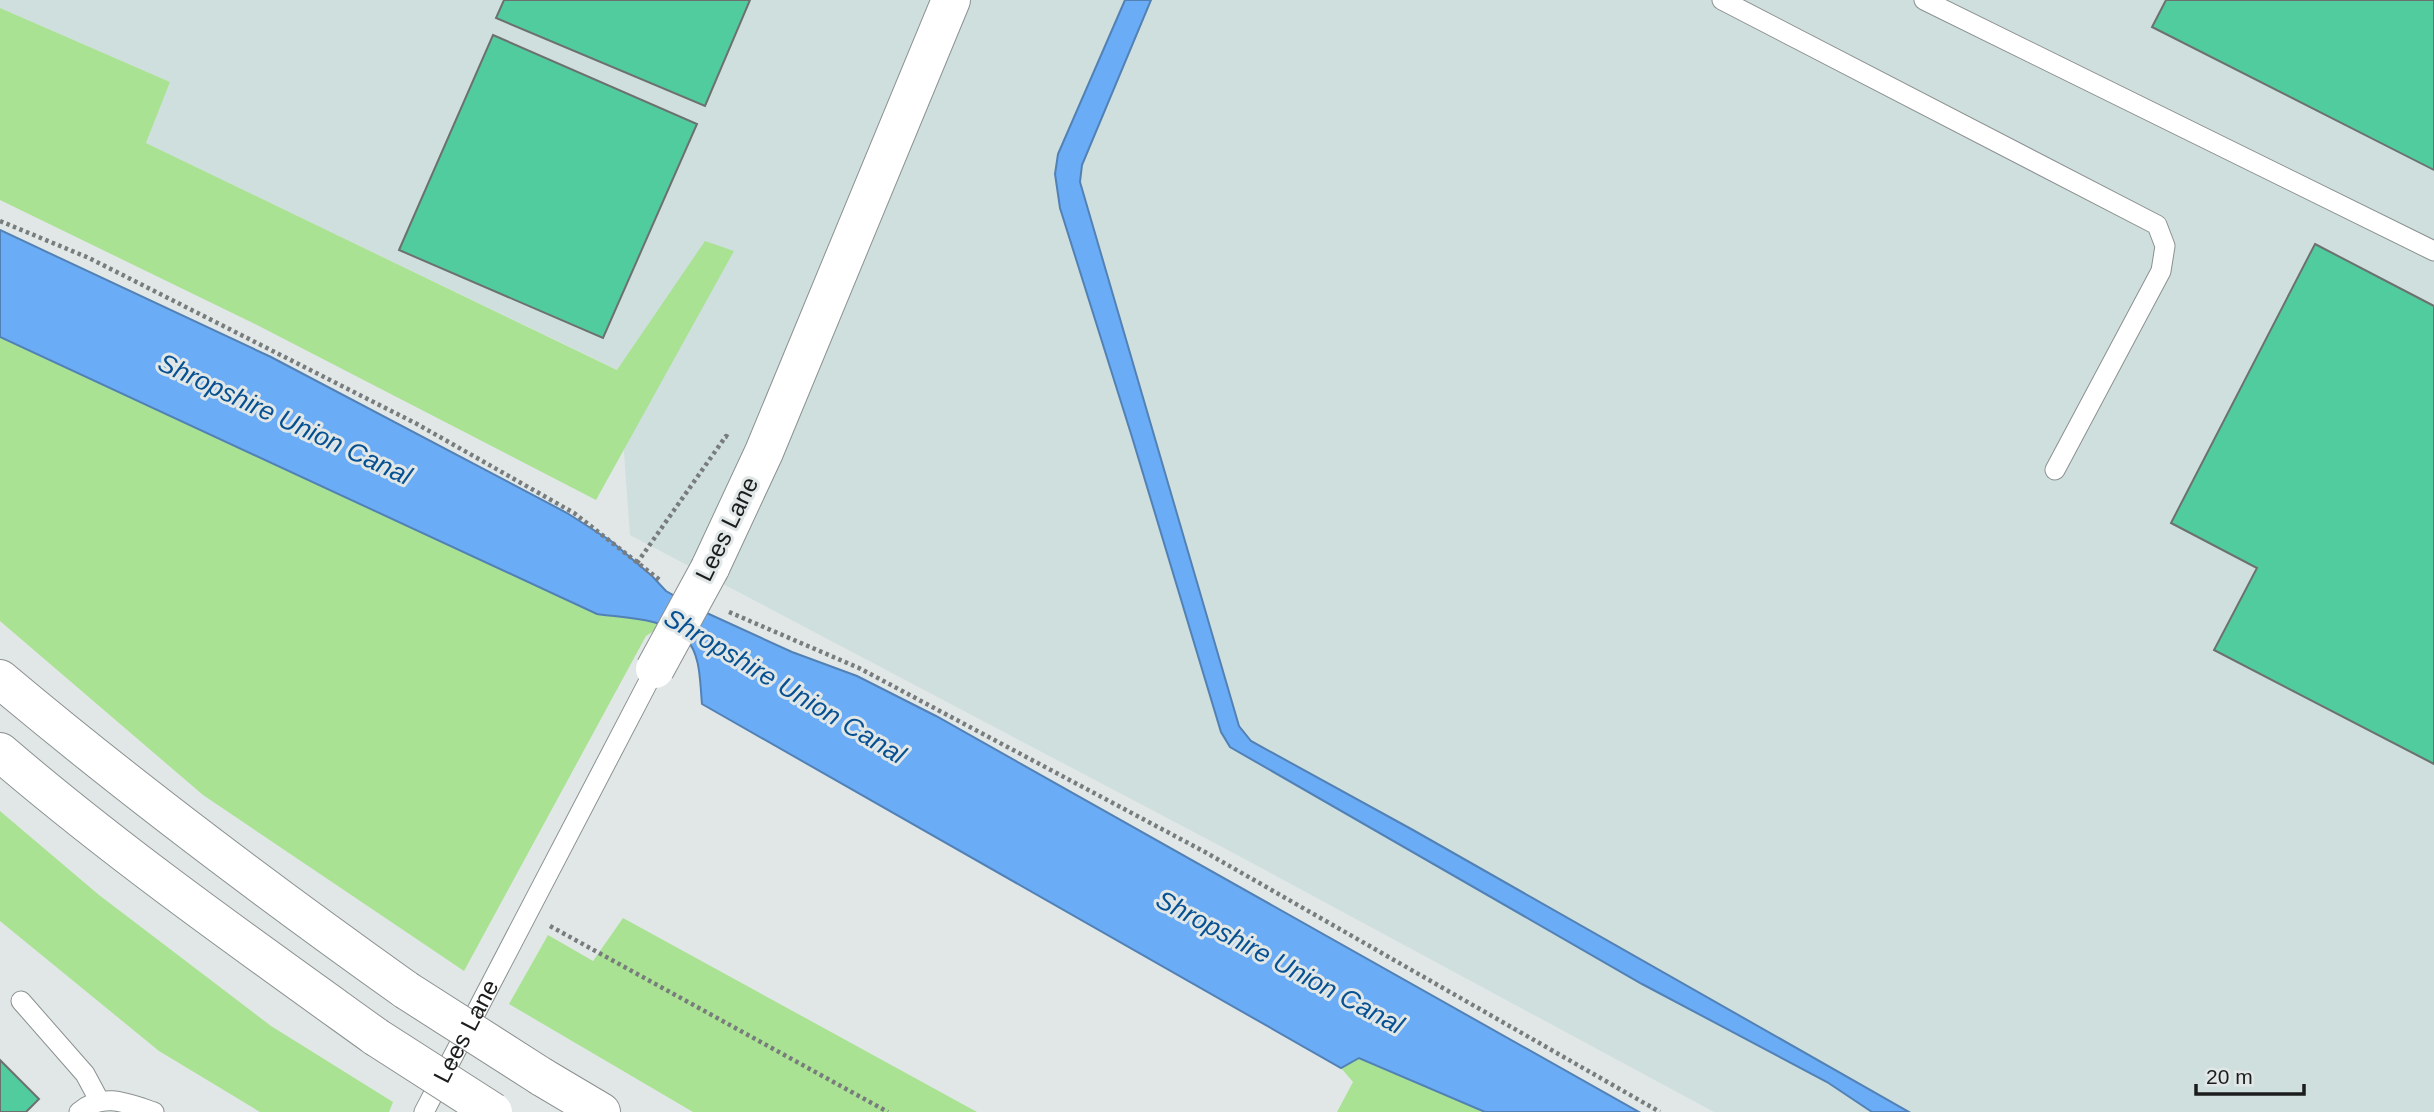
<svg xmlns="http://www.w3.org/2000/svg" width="2434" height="1112" font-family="Helvetica,sans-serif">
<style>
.built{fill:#cfdfde}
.green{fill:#a9e292}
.water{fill:#6aacf6;stroke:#5281b5;stroke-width:2}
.building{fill:#51cc9f;stroke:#6c716f;stroke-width:2}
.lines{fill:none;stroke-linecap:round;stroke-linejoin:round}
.lane-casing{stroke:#8b9190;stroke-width:21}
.street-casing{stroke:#8b9190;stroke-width:40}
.highway-casing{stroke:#8b9190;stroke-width:40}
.path{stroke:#787c7c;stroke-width:4.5;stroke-dasharray:3.5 3.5;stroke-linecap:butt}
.lane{stroke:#fff;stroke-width:19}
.street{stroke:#fff;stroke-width:38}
.highway{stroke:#fff;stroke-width:38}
.street-bridge-casing{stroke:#8b9190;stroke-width:40;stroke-linecap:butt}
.highway-bridge-casing{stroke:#8b9190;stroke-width:40;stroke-linecap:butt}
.street-bridge{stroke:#fff;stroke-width:38}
.highway-bridge{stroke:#fff;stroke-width:38}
.labels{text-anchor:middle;stroke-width:6;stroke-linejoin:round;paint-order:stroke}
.street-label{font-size:24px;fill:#1b1d1d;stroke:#e1e7e7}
.water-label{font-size:26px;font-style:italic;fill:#075193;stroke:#e1e7e7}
</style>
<rect width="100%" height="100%" fill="#e1e7e7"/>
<path class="built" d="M0,0H2434V1112H1714L1224,848L630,535L618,370L146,143L170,82L0,8Z"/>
<path class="green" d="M0,8L170,82L146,143L617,370L705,241L734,251L596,500L257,325L0,200Z
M0,337L597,614L653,621L663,625L646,636L464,971L203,795L0,621Z
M0,811L99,895L271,1026L393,1102L389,1112H260L159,1051L0,921Z
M623,918L977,1112H693L509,1004L548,935L593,961Z
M1359,1058L1485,1112H1337L1353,1082L1341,1068Z"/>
<path class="water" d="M1125,0H1151L1082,165L1080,182L1239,726L1251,741L1413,830L1909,1112H1872L1827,1082L1642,984L1230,747L1221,732L1132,437L1060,208L1055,174L1058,154Z
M0,230L271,357L567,513L611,541L652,576L666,591L698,609L792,652L857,676L936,716L1639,1112H1485L1359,1058L1341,1068L702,704C700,684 701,654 686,639C667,618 624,618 597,614L0,337Z"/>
<path class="building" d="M504,0H750L705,106L496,18Z
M2166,0H2434V170L2152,27Z
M493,35L697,124L603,338L399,250Z
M2315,244L2434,306V764L2214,650L2257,568L2171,523Z
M0,1060L39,1099L26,1112H0Z"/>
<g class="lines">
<defs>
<g id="lane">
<path d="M1722,0L2157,225L2165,246L2161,271L2055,470"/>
<path d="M1924,0L2434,251"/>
<path d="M21,1001L85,1074L99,1100"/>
<path d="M79,1112C103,1092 127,1103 154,1112"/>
<path id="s1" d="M424,1112L655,669"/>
</g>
<path id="street" d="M710,568L764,452L951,0"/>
<path id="highway" d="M0,679C131,789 267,891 406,990
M0,752C119,854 248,945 376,1037
M542,1077L601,1112"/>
</defs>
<use href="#lane" class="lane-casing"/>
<use href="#street" class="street-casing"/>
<use href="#highway" class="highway-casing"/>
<path class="path" d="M0,221L89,258L417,424L574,513L661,581
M637,563L726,436L731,439
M729,612L859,668L1205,852L1660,1112
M550,926L888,1112"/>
<use href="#lane" class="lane"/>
<use href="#street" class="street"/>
<use href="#highway" class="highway"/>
<defs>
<path id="street-bridge" d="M655,669L710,568"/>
<path id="highway-bridge" d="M406,990L542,1077
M376,1037L493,1112"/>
</defs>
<use href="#street-bridge" class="street-bridge-casing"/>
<use href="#highway-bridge" class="highway-bridge-casing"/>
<use href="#street-bridge" class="street-bridge"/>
<use href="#highway-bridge" class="highway-bridge"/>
</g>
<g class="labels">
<g class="street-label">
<text transform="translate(727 529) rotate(-64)" y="8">Lees Lane</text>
<text dy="8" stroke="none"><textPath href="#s1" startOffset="91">Lees Lane</textPath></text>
</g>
<g class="water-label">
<text transform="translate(285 419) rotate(25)" y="9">Shropshire Union Canal</text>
<text transform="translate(785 686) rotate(31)" y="9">Shropshire Union Canal</text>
<text transform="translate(1280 962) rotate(28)" y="9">Shropshire Union Canal</text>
</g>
</g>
<path d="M2196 1084v10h108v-10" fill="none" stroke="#1b1d1d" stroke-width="3.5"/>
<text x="2206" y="1084" font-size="21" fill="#1b1d1d" stroke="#e1e7e7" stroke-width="5" paint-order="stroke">20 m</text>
</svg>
